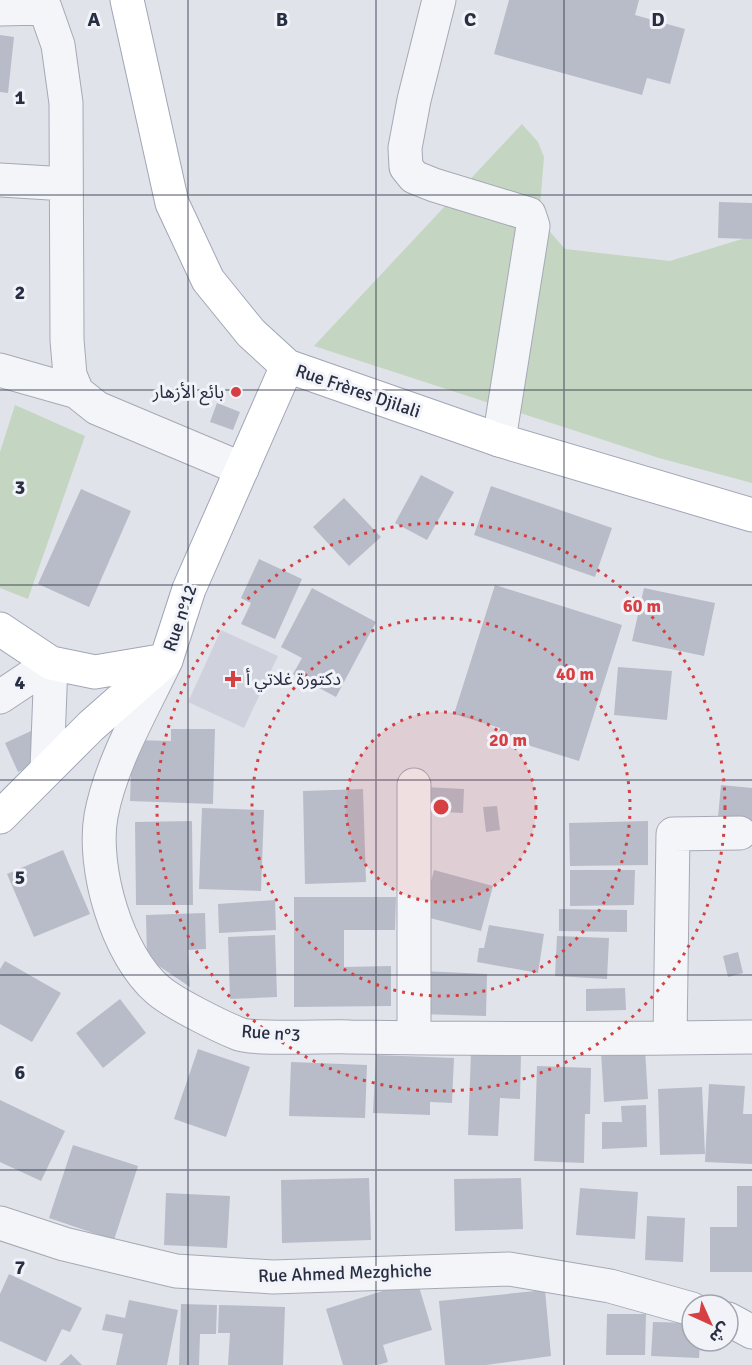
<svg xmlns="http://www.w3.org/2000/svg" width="752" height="1365" font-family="Signika,'Noto Sans Arabic',sans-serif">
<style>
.built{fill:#cfd2dd}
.green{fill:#c4d5c2}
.building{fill:#b8bcc8}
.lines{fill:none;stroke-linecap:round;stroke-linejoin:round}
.minor-casing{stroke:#a6a9b5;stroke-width:35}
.major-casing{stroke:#a0a6b7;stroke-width:35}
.minor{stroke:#f4f5f8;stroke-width:33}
.major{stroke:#fff;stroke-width:33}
.grid{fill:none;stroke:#282f43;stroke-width:1.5;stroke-opacity:0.55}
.ring{fill:none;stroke:#d64043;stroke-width:3;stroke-dasharray:3 6}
.poi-dot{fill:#d64043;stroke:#f1f3f8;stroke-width:2}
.labels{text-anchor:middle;stroke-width:6;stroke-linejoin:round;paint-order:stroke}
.street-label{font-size:18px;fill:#282f43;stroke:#f1f3f8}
.poi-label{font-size:18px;fill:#282f43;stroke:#f1f3f8;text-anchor:end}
.grid-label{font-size:20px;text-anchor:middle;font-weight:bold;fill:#282f43;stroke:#f1f3f8;stroke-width:6;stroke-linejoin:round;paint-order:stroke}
.centre{fill:#d64043;stroke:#f1f3f8;stroke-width:3}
.ring-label{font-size:18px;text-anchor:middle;font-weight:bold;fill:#d64043;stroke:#f1f3f8;stroke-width:6;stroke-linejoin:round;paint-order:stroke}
</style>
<rect width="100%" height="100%" fill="#e1e3ea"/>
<path class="built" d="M221,630L278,656L244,728L188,702Z"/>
<path class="green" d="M522,124L538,142L544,157L539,219L565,249L670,261L752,236V483L659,458L314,346Z
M15,405L85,436L28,599L0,588V452Z"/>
<path class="building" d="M509,0H639L635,15L685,29L670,84L647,78L642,95L494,54Z
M0,35L14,37L8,93L0,92Z
M719,202L752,203V239L718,238Z
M217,403L240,412L233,430L210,422Z
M421,475L454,492L427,540L395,523Z
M491,486L612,528L595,577L474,535Z
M81,489L131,511L89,607L38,584Z
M344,498L381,537L349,566L313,527Z
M259,559L302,579L275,639L241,624L251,603L241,598Z
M495,585L622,625L579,761L498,736L500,728L454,714Z
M312,588L376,622L336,697L293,674L302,658L281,647Z
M644,588L715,603L704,656L632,641Z
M618,667L672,671L667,720L614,715Z
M171,729H215L213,804L130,801L132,740L171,741Z
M31,731L44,760L18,772L5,743Z
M721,785L752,788V831L717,828Z
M425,787L464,789L463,813L424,811Z
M363,789L366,882L305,884L303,791Z
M497,806L500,830L486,832L483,807Z
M202,808L264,810L261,891L199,889Z
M192,821L193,905H136L135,822Z
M648,821V865L570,866L569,823Z
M63,850L90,914L34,937L7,874Z
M434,870L493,886L481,931L422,916Z
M570,870H635L634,905L570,906Z
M294,897H396L395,930H344V967L391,966V1006L294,1007Z
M275,900L276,930L219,933L218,904Z
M559,909L627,910V932L559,931Z
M205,913L206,949L188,950L190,987L147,958L146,915Z
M489,925L544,934L538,973L477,962L479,948H484Z
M275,935L277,997L230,999L228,937Z
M557,936L609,938L607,979L555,976Z
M738,952L743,973L728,977L723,956Z
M5,961L61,993L32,1042L0,1024V969Z
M422,971L487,974L486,1016L420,1014Z
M625,988L626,1010L586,1011V989Z
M120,999L146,1033L103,1068L76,1033Z
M198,1049L250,1067L226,1137L174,1119Z
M645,1049L648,1099L604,1102L601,1052Z
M471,1052L521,1054L520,1099L500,1098L498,1136L468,1135Z
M376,1055L454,1058L452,1103L430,1102V1115L373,1113Z
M291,1062L367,1065L365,1118L289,1116Z
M537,1066L591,1068L590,1114H585L584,1163L534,1161Z
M709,1084L745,1086L743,1114H752V1164L705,1162Z
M702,1087L705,1154L660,1155L658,1089Z
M0,1100L65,1131L41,1181L0,1162Z
M646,1105L647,1147L602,1149V1122H622L621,1106Z
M73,1145L138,1166L114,1240L49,1218Z
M369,1178L371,1240L282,1243L281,1180Z
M521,1178L523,1229L455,1231L454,1179Z
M737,1186H752V1272H710V1227H737Z
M580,1188L638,1192L635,1239L576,1235Z
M166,1193L230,1196L227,1248L164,1245Z
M647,1216L685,1218L683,1262L645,1260Z
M9,1274L82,1308L70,1332L62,1329L46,1362L0,1341V1294Z
M417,1280L432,1330L383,1345L388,1362L378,1365H343L326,1309Z
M545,1290L551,1356L486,1365H445L439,1301Z
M129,1300L178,1310L167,1365H116L123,1334L102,1330L106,1314L125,1318Z
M181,1304L217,1305L216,1334H200L199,1365H179Z
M219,1305L285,1307L283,1365H228L230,1333H218Z
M607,1314H646L645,1355H606Z
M653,1322L692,1323V1341H700L699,1358L651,1356Z
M71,1354L82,1365H59Z"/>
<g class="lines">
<defs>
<path id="minor" d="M439,0L414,100L405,148L406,167L414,177L434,185L529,214L533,226L499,440
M0,9L45,8L58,45L66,103L67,340L70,375L77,392
M0,180L66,184
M0,370L77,392L97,408L242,469
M166,660C143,709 111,762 101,816C92,868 117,955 158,990C173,1003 219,1026 239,1034C255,1040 328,1036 350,1037C484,1039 618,1039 752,1037
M0,697L51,663
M47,769L51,663
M414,785V1038
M670,1038L673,834L740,833
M0,1223L64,1244L176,1271L273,1277L509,1269L610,1286L692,1309
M728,1319L752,1332"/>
<path id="major" d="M127,0L172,203L208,280L251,333L287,366L499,440L752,515
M0,629L51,663L95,672L166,660
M0,817L91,726L166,660L189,589L287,366"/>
</defs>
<use href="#minor" class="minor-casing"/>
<use href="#major" class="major-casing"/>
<use href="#minor" class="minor"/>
<use href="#major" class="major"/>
</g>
<path class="grid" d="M188,0V1365M376,0V1365M564,0V1365M0,195H752M0,390H752M0,585H752M0,780H752M0,975H752M0,1170H752"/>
<circle cx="441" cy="807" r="95" fill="#d64043" fill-opacity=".12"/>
<g class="ring">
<circle cx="441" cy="807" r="95"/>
<circle cx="441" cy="807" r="189"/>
<circle cx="441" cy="807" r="284"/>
</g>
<g class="poi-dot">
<circle cx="236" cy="392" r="6"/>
<path d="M230 670h6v6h6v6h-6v6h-6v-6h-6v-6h6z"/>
</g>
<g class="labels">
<g class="street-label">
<text transform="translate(358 391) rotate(19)" y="6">Rue Frères Djilali</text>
<text transform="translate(180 618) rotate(-71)" y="6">Rue n°12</text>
<text transform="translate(271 1033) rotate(4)" y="6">Rue n°3</text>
<text transform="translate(345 1273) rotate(-2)" y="6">Rue Ahmed Mezghiche</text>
</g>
<g class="poi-label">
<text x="224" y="398">بائع الأزهار</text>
<text x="246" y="685" text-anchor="start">دكتورة غلاتي أ</text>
</g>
</g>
<g class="grid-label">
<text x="94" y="26">A</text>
<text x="282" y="26">B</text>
<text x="470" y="26">C</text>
<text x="658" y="26">D</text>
<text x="20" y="104">1</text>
<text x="20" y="299">2</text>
<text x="20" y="494">3</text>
<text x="20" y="689">4</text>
<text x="20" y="884">5</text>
<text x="20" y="1079">6</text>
<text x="20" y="1274">7</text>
</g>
<circle cx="441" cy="807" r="9" class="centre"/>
<g class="ring-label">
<text x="642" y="612">60 m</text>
<text x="575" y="680">40 m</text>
<text x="508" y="746">20 m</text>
</g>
<g transform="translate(710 1323) rotate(135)"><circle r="28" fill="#f1f3f8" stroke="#a1a5b0" stroke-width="1.5"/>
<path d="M0-4.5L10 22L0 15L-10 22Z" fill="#d64043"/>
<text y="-9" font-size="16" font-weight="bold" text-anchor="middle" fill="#282f43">ش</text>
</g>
</svg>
